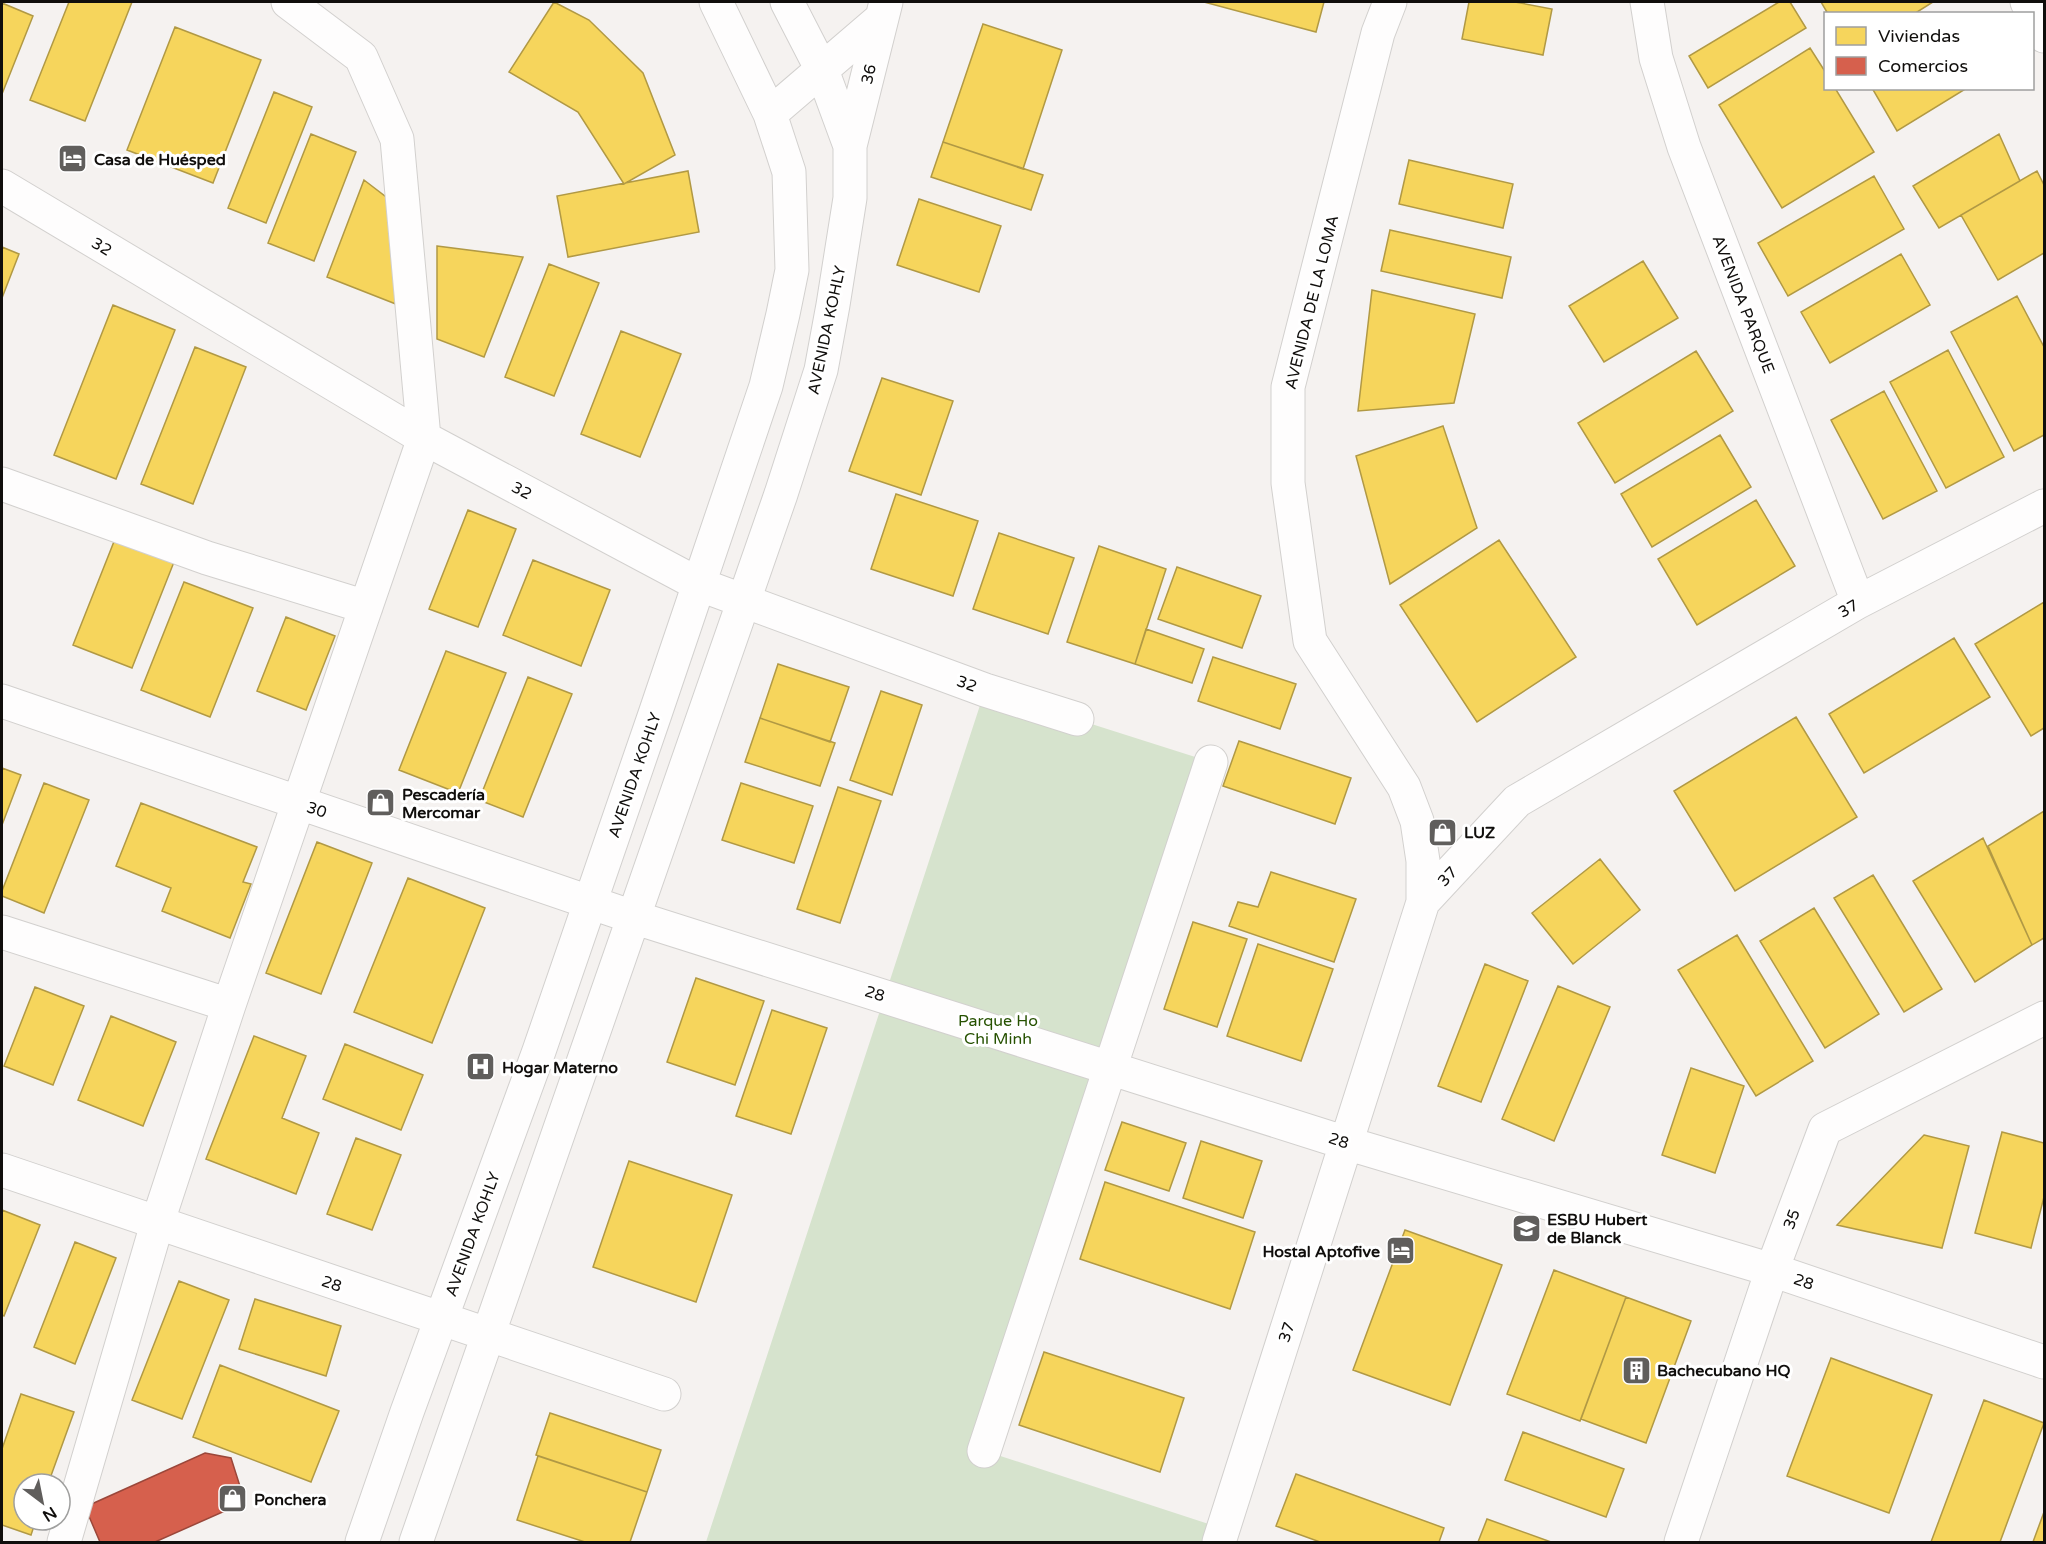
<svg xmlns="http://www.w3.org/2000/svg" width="2046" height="1544" font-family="'Varela Round',sans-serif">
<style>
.green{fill:#d6e3cd}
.homes{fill:#f6d55c;stroke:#b19944;stroke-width:1.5}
.shops{fill:#d6604d;stroke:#9b473a;stroke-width:1.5}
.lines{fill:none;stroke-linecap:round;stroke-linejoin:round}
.minor-casing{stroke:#d2d0ce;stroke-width:35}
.minor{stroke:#fefdfd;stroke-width:33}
.labels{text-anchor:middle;stroke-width:6;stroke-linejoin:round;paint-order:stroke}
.street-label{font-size:16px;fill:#100e0c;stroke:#fff}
.poi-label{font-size:16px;font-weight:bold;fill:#100e0c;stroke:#fff;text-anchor:start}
.park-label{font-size:16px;fill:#265100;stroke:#fff}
</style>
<rect width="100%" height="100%" fill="#f5f2f0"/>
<path class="green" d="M985,690L1211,762L985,1451L1224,1529L1219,1542H706Z"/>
<path class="homes" d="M69,2H132L85,121L30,100Z
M554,2L589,20L643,73L675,155L624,184L578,112L509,72Z
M1204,2H1324L1316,32Z
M1469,2H1515L1552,9L1543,55L1462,39Z
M1779,2H1790L1806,28L1708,88L1689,56Z
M1821,2H1933L1914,14H1828Z
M2,3L33,16L2,94Z
M983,24L1062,50L1023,169L943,142Z
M175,27L261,60L213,183L127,150Z
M1810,48L1826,73V88H1835L1874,152L1782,208L1719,105Z
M1872,88H1967L1897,131Z
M274,92L312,107L266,223L228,208Z
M311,134L356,152L314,261L268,243Z
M1999,134L2020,181L1939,228L1913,186Z
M943,142L1043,175L1031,210L931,177Z
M1409,160L1513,184L1503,228L1399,204Z
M688,171L699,232L568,257L557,196Z
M2037,171L2044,185V253L1998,280L1961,215Z
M1874,176L1904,229L1788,296L1758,243Z
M364,180L390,200L406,308L327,277Z
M919,199L1001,226L979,292L897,265Z
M1390,230L1511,257L1502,298L1381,271Z
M437,246L523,257L484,357L437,339Z
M2,247L19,254L2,298Z
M1901,254L1930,305L1830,363L1801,312Z
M1643,261L1678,318L1604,362L1569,306Z
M549,264L599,283L554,396L505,377Z
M1372,290L1475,314L1454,403L1358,411Z
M2017,296L2044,347V435L2014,451L1951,332Z
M113,305L175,330L116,479L54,455Z
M621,331L681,354L640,457L581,434Z
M195,347L246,367L193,504L141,484Z
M1948,350L2004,457L1946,488L1890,382Z
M1696,351L1733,411L1615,483L1578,423Z
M882,378L953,401L921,495L849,471Z
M1884,391L1937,491L1883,519L1831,420Z
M1443,426L1477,528L1390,584L1356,456Z
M1720,435L1751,487L1652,547L1621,494Z
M896,494L978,521L953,596L871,569Z
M1756,500L1795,566L1697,625L1658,559Z
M468,510L516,529L478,627L429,609Z
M999,533L1074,558L1048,634L973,609Z
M115,539L174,562L132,668L73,645Z
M1499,540L1576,657L1477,722L1400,605Z
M1099,546L1166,569L1135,664L1067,642Z
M533,560L610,590L581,666L503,635Z
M1177,567L1261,596L1242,648L1158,619Z
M184,582L253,608L210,717L141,690Z
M2044,602V728L2031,736L1975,644Z
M286,617L335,636L306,710L257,691Z
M1146,629L1204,649L1192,683L1135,664Z
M1954,638L1990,697L1864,773L1829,714Z
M446,651L506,673L458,793L399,770Z
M1213,657L1296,684L1280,729L1198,701Z
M778,664L849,687L830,742L760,718Z
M528,677L572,694L523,817L479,800Z
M881,691L922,705L892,795L850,780Z
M1796,717L1857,817L1735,891L1674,791Z
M760,718L835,743L820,786L745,762Z
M1239,741L1351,778L1335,824L1223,786Z
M2,768L21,775L2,825Z
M44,783L89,800L44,913L2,896V891Z
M741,783L813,806L794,863L722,840Z
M838,787L881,801L840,923L797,909Z
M141,803L257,847L243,882L251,884L230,938L162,911L171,888L116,866Z
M2044,811V938L2032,945L1988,846Z
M1983,838L2032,945L1975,982L1913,881Z
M317,842L372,863L321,994L266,973Z
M1600,859L1640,910L1573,964L1532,913Z
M1271,872L1356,899L1334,962L1229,926L1238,902L1258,907Z
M1873,875L1942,989L1904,1012L1834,898Z
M408,878L485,908L432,1043L354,1012Z
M1814,908L1879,1014L1825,1048L1760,941Z
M1193,922L1247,939L1217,1027L1164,1009Z
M1737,935L1813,1061L1756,1096L1678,970Z
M1258,944L1333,969L1301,1061L1227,1036Z
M1485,964L1528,981L1481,1102L1438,1086Z
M696,978L764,1001L735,1085L667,1062Z
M1558,986L1610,1007L1554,1141L1502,1119Z
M35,987L84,1006L53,1085L4,1066Z
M772,1010L827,1028L791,1134L736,1116Z
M111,1016L176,1042L143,1126L78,1100Z
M254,1036L306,1056L282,1118L319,1133L296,1194L206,1159Z
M345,1044L423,1075L401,1130L323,1099Z
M1691,1068L1744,1086L1715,1173L1662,1155Z
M1122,1122L1186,1143L1169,1191L1105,1170Z
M2002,1132L2044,1143V1197L2031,1248L1975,1233Z
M1924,1135L1969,1146L1942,1248L1837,1225Z
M356,1138L401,1155L372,1230L327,1214Z
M1201,1141L1262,1161L1243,1218L1183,1198Z
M629,1161L732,1195L696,1302L593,1267Z
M1105,1182L1255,1232L1230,1309L1080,1259Z
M2,1210L40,1225L4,1316L2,1315Z
M1405,1230L1502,1265L1450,1405L1353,1370Z
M75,1242L116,1258L75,1364L34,1347Z
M1554,1270L1626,1297L1580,1421L1507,1394Z
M179,1281L229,1300L182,1419L132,1400Z
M1626,1297L1691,1321L1646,1443L1581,1419Z
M255,1299L341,1326L326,1376L239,1349Z
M1044,1352L1184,1398L1160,1472L1019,1425Z
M1831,1358L1932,1395L1889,1513L1787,1476Z
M220,1365L339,1411L311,1482L193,1437Z
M21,1394L74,1412L48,1484H24V1520H36L31,1535L2,1525V1449Z
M1984,1400L2044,1423L2000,1542H1931Z
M550,1413L661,1450L647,1492L536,1455Z
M1523,1432L1624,1469L1606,1517L1505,1480Z
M538,1456L647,1492L630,1542H585L517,1520Z
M1296,1474L1444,1528L1439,1542H1320L1276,1526Z
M2044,1512V1542H2033Z
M1487,1519L1551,1542H1478Z"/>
<path class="shops" d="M205,1453L231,1458L245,1502L155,1542H100L85,1507Z"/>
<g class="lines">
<defs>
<path id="minor" d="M1390,2L1378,33L1288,387V483L1310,641L1404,787L1417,821L1423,861V902
M1647,2L1656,58L1684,147L1858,602
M2027,2L2044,36
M770,114L882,18
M850,146L886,2
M2,186L424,438L698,584L985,690L1077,719
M2,484L207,558L366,607
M2,701L633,917L1346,1143L1772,1270L2044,1362
M2,932L229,1005
M2,1170L664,1394
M984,1451L1211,762
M64,1542L157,1224L229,1005L424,438L397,139L361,57L288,2
M362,1542L407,1412L539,1051L655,714L766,386L783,314L792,270L789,172L770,114L716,2
M416,1542L781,494L821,370L833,305L850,198V146L822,70L787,2
M1219,1542L1423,902L1517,801L1858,602L2044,506
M1681,1542L1772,1270L1825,1129L2044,1018"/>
</defs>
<use href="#minor" class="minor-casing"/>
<use href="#minor" class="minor"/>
</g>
<defs>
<symbol id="hotel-square" viewBox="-11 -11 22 22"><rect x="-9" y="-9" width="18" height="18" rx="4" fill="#605e5c" stroke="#fff"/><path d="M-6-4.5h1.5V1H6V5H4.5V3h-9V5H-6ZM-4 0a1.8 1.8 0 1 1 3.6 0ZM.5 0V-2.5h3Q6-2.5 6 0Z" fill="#fff"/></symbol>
<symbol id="shop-square" viewBox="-11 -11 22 22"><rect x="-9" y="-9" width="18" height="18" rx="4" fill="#605e5c" stroke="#fff"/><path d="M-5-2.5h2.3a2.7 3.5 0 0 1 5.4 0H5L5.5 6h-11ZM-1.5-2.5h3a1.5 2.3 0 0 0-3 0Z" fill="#fff"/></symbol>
<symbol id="hospital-square" viewBox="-11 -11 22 22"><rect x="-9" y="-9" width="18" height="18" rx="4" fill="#605e5c" stroke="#fff"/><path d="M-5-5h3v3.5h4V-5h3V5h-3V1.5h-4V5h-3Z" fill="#fff"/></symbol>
<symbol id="school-square" viewBox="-11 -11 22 22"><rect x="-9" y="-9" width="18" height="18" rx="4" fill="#605e5c" stroke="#fff"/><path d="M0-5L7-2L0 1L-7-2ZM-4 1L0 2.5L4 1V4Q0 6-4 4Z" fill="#fff"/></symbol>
<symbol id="building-square" viewBox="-11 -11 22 22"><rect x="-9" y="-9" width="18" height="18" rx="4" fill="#605e5c" stroke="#fff"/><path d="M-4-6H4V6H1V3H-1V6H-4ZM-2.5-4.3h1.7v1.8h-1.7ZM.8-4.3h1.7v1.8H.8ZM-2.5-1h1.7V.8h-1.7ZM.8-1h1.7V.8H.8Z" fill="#fff"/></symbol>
</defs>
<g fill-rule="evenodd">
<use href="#hotel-square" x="56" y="142" width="33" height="33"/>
<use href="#shop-square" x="364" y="786" width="33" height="33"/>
<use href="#shop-square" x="1426" y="816" width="33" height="33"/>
<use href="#hospital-square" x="464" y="1050" width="33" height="33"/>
<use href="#school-square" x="1510" y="1212" width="33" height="33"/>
<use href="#hotel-square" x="1384" y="1234" width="33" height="33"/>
<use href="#building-square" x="1620" y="1354" width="33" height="33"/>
<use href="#shop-square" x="216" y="1482" width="33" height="33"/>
</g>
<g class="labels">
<g class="street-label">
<text transform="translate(868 74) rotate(-76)" y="6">36</text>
<text transform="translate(102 246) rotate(31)" y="6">32</text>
<text transform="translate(1311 302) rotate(-76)" y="6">AVENIDA DE LA LOMA</text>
<text transform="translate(1744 304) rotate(69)" y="6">AVENIDA PARQUE</text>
<text transform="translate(826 330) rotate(-78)" y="6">AVENIDA KOHLY</text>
<text transform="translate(522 490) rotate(28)" y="6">32</text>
<text transform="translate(1848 608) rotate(-30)" y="6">37</text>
<text transform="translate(967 683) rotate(20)" y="6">32</text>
<text transform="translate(634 775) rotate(-71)" y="6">AVENIDA KOHLY</text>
<text transform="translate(317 809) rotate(19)" y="6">30</text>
<text transform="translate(1447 876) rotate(-47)" y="6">37</text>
<text transform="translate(875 993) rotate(17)" y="6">28</text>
<text transform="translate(1339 1140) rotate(18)" y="6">28</text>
<text transform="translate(1791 1219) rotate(-69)" y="6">35</text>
<text transform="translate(472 1234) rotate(-70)" y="6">AVENIDA KOHLY</text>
<text transform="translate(1804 1281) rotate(19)" y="6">28</text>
<text transform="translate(332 1283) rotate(19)" y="6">28</text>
<text transform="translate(1286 1332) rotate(-72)" y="6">37</text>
</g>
<g class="poi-label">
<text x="94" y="165">Casa de Huésped</text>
<text x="402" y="800">Pescadería<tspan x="402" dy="18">Mercomar</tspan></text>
<text x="1464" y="838">LUZ</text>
<text x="502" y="1073">Hogar Materno</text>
<text x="1547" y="1225">ESBU Hubert<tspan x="1547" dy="18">de Blanck</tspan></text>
<text x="1380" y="1257" text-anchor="end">Hostal Aptofive</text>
<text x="1657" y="1376">Bachecubano HQ</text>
<text x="254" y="1505">Ponchera</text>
</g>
<g class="park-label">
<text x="998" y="1026">Parque Ho<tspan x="998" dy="18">Chi Minh</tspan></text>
</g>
</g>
<rect width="2046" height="1544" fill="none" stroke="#100e0c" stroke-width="6"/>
<rect x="1824" y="12" width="210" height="78" fill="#ffffff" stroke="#9f9f9e" stroke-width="1.5"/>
<rect x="1836" y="27" width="30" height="18" fill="#f6d55c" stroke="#9f9f9e" stroke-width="1.5"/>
<text x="1878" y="42" font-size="18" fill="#100e0c">Viviendas</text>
<rect x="1836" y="57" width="30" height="18" fill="#d6604d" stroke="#9f9f9e" stroke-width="1.5"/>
<text x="1878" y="72" font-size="18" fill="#100e0c">Comercios</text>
<g transform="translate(42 1502) rotate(148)"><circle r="28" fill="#ffffff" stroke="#9f9f9e" stroke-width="1.5"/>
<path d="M0-4.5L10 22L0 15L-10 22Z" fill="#605e5c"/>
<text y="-9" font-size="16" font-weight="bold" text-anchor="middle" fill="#100e0c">N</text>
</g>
</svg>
